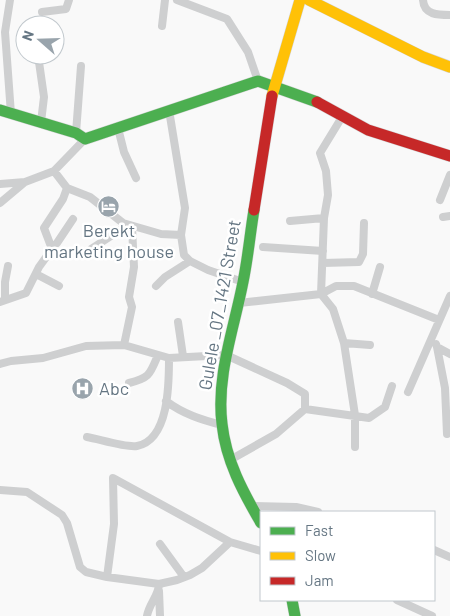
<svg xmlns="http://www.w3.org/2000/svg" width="450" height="616" font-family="Barlow,sans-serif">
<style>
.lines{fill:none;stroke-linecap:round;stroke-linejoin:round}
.fast-casing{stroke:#d5d6d7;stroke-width:12}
.slow-casing{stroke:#d5d6d7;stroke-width:12}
.jam-casing{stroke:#d5d6d7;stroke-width:12}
.street{stroke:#cecfd0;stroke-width:8}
.fast{stroke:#4caf50;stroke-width:11}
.slow{stroke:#ffc107;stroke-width:11}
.jam{stroke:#c62828;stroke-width:11}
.labels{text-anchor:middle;stroke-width:5;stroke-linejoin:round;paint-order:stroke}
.poi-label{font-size:18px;fill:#657683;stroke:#fff}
.street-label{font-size:18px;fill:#657683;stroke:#fff}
</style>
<rect width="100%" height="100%" fill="#f9f9f9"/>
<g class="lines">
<defs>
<path id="fast" d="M0,110L76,133L85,139L258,81L317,102
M254,210C250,234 248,258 243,282C234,329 216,376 222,424C226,461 243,492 261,523
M292,600L295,616"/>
<path id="slow" d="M309,0L423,57L450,67
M272,96L300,0"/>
<path id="jam" d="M317,102L368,130L450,156
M254,210L272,96"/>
</defs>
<use href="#fast" class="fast-casing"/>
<use href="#slow" class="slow-casing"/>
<use href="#jam" class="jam-casing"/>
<path class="street" d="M10,0L5,32L11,114
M177,0L227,19L248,52L258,81
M423,0C424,15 438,15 450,15
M42,12L66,9L69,0
M162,26L165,0
M38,55L44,97L41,122
M169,110L185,208L181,235L184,255L190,261L208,270L243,282
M342,117L320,153L326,171L328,195L324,218L321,294L333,309L344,343L355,415V447
M118,128L124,152L136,178
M76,133L81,66
M54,171L67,188L90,197L123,223L161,234L181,235
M0,184L25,182
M440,200L450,175
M0,203L25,182L54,171L85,139
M443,217L450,216
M290,221L324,218
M57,243L73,219
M263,247L323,251
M91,249L128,225
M323,263L359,262L363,254L364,223
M36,274L59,286
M156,286L165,277L190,261
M372,294L380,267
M5,300V282L8,266
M0,302L26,293L39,267L52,249L44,228L63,199L67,188
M239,303L321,294L336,286H354L439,320
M178,322L183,356
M344,343L370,345
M436,344L437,347L450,354
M124,345L132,307L129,297L134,267L132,227
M437,347L445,388L447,434
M0,364L11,361L43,358L86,346L124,345L169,358L226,355L287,383L305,394V409L276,434L230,460
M129,383C150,378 150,374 158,355
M408,392L450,296
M166,401C183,414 202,420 222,425
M305,409L369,418L385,407L392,386
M87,437C99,439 126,448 137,446C169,440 169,384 169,358
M0,490L27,492L62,515L67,523L80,567L86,572L107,577L159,584L177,580L190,575L202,568L230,542
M252,506L296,507L318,512
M160,544L184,577
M434,550L450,557
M107,577L114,524L113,478L230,542L261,551
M159,591L160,616
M397,600L432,616
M147,616C149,604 159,595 159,584"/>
<use href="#fast" class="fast"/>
<use href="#slow" class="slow"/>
<use href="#jam" class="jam"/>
</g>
<defs>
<symbol id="hotel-disc" viewBox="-11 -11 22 22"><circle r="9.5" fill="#99a4ac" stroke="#fff"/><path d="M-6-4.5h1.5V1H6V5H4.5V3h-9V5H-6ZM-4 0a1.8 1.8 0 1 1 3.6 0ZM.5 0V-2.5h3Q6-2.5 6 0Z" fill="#fff"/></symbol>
<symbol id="hospital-disc" viewBox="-11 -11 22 22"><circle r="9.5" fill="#99a4ac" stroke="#fff"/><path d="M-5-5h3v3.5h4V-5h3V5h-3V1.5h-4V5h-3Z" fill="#fff"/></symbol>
</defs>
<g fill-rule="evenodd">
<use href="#hotel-disc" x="96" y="194" width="25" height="25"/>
<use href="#hospital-disc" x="70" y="376" width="25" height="25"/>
</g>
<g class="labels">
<g class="poi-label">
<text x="109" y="237">Berekt<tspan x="109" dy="21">marketing house</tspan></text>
<text x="99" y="395" text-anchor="start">Abc</text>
</g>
<g class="street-label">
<text transform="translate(220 305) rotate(-80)" y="6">Gulele _07_1421 Street</text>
</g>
</g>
<rect x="260" y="511" width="175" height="90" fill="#ffffff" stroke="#c1c8cd"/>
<rect x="270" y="527" width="25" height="8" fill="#4caf50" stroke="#c1c8cd"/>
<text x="305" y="536" font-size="15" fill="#657683">Fast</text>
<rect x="270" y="552" width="25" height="8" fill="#ffc107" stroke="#c1c8cd"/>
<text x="305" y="561" font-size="15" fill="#657683">Slow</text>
<rect x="270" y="577" width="25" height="8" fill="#c62828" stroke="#c1c8cd"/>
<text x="305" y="586" font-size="15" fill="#657683">Jam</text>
<g transform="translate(40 40) rotate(290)"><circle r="24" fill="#ffffff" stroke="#c1c8cd"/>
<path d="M0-4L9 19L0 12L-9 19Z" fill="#99a4ac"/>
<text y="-8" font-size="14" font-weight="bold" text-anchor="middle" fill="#657683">N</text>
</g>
</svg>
